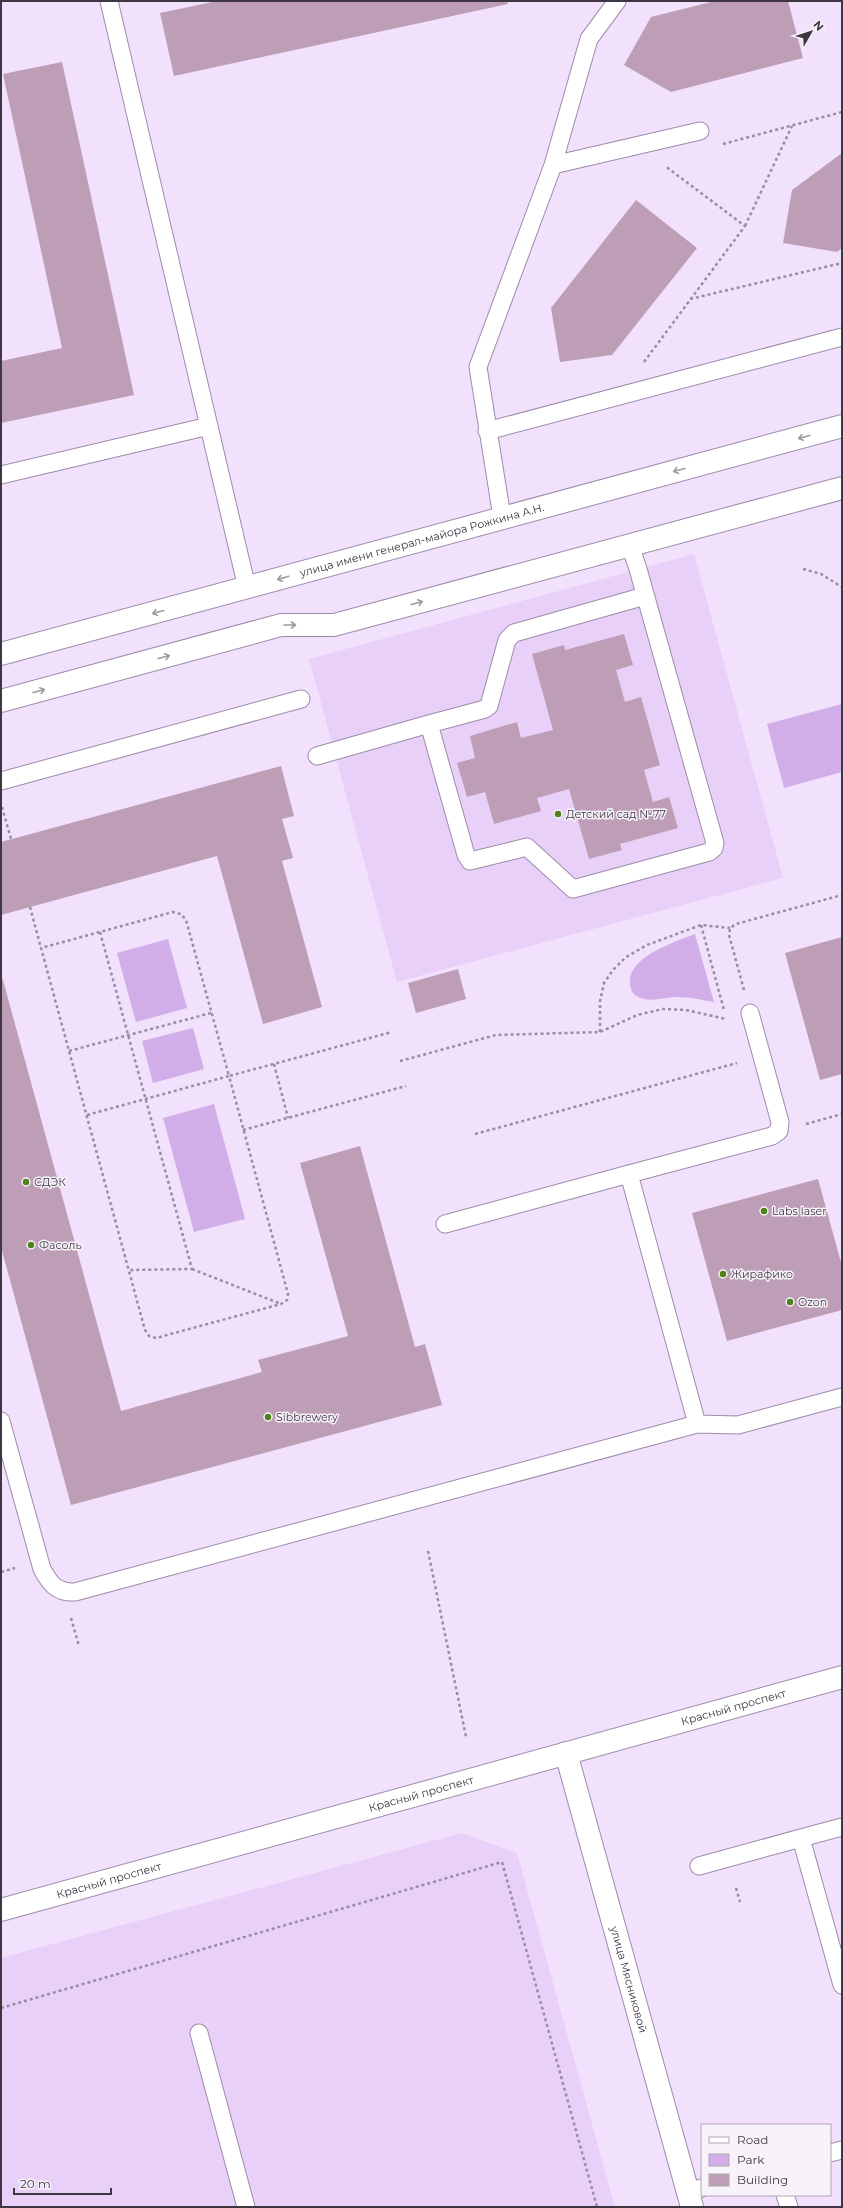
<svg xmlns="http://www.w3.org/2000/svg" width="843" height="2208" font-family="Montserrat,sans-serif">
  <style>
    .built { fill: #e9d0f8 }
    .green { fill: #d2aee8 }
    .building { fill: #be9eb7 }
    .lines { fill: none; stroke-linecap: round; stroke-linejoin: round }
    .service-casing { stroke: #9e8baa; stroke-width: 19 }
    .minor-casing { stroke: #9e8baa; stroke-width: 24 }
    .tertiary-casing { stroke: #9e8baa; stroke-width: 24 }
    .path { stroke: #998da1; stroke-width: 2.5; stroke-dasharray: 3 3; stroke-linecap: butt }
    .service { stroke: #fff; stroke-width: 17 }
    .minor { stroke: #fff; stroke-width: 22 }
    .tertiary { stroke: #fff; stroke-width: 22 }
    .oneway { stroke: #9e9aa1 }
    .poi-dot { fill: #4f8318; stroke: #f8f3fa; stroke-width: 1.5 }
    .labels { text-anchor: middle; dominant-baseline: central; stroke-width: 3; stroke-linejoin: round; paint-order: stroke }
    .street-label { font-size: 11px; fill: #3e3643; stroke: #f8f3fa }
    .poi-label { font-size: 11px; fill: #3e3643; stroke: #f8f3fa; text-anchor: start }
  </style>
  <rect width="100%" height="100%" fill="#f1e1fc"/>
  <!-- built -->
  <path class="built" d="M 694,554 L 783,878 L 397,982 L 309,659 Z
    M 462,1833 L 517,1853 L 615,2207 L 1,2207 L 1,1958 Z"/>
  <!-- green -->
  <path class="green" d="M 842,704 L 842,772 L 784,788 L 767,724 Z
    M 695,934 L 714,1002 C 702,1000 689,997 677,997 C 664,997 651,1003 638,997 C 633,995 631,990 630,985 C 626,957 675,942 695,934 Z
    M 168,939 L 187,1008 L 136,1022 L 117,953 Z
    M 193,1028 L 204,1069 L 153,1083 L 142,1041 Z
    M 214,1104 L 245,1219 L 194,1232 L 163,1118 Z"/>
  <!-- building -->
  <path class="building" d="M 217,1 L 507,1 L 508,4 L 174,76 L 160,13 Z
    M 715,1 L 788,1 L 803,58 L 671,92 L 624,65 L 651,17 Z
    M 62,62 L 134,395 L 1,423 L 1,361 L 62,348 L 3,74 Z
    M 842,153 L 842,248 L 837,252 L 783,243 L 792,190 Z
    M 636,200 L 697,248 L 612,355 L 560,362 L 551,308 Z
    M 624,634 L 633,665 L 616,670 L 625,702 L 641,697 L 660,765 L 644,770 L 653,802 L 669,797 L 678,828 L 620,844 L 622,850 L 589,859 L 569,789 L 537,798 L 541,811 L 494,824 L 485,792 L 467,797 L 457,763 L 475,758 L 470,736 L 517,722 L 521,738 L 553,730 L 532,654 L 564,645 L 565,650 Z
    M 281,766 L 294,816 L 282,819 L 293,858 L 282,861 L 322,1007 L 263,1024 L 217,856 L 1,915 L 1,842 Z
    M 842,937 L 842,1074 L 820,1080 L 785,953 Z
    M 458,969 L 466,999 L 416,1013 L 408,983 Z
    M 1,973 L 121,1411 L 262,1372 L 258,1360 L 348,1336 L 300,1163 L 360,1146 L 415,1347 L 425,1344 L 442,1405 L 71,1505 L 1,1247 Z
    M 818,1179 L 842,1266 L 842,1310 L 727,1341 L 692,1213 Z"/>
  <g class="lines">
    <!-- service casing -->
    <g class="service-casing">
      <path id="service" d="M 109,1 L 247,588
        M 553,165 L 700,131
        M 487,431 L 842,337
        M 1,475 L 209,426
        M 502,517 L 478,367 L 553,165 L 589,39 L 617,1
        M 630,545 L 638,569 L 715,843 L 714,848 L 709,852 L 573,889 L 527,847 L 470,861 L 466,855 L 429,724 L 485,709 L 489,706 L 507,640 L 514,633 L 645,596
        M 317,756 L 429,724
        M 1,781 L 301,699
        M 445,1224 L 629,1174
        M 1,1421 L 42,1569 C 50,1584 57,1593 75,1592 L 697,1424 L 738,1425 L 842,1397
        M 697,1424 L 629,1174 L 772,1136 L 779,1131 L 780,1122 L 750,1013
        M 842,1827 L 801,1838 L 842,1985
        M 699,1866 L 801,1838
        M 199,2033 L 246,2207
        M 830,2153 L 842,2150
        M 688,2192 L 702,2188
        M 785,2195 L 789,2207"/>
    </g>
    <!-- minor casing -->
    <g class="minor-casing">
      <g id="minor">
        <path id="s1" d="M 1,654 L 842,426"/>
        <path d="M 1,701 L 281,625 L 334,625 L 842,488"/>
      </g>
    </g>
    <!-- tertiary casing -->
    <g class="tertiary-casing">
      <g id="tertiary">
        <path id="s2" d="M 566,1753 L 692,2207"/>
        <path id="s3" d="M 1,1910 L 842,1677"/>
      </g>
    </g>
    <!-- path -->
    <path class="path" d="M 723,144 L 842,112
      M 745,226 L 792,126
      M 690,299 L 842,263
      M 644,362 L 745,226 L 665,166
      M 803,569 L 821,574 L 842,587
      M 2,807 L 11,839
      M 30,907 L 41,948
      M 701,925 L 724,1010
      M 100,932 L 192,1269 L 129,1270
      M 744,990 L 729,935 L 730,928 L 736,924 L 842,895
      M 600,1032 L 600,1001 L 604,983 L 613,970 L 626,957 L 647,945 L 701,925 L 730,928
      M 69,1051 L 211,1013
      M 400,1061 L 496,1035 L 600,1032 L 637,1015 L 663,1009 L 686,1010 L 726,1019
      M 274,1064 L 288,1118
      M 87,1115 L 229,1076 L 288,1294 L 287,1300 L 281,1304 L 156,1338 L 149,1336 L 145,1330 L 41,948 L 173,912 L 181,914 L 186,920 L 229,1076 L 392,1032
      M 806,1124 L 842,1114
      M 243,1130 L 406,1086
      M 475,1134 L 737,1063
      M 192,1269 L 281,1304
      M 428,1551 L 466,1737
      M 1,1572 L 15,1568
      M 71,1618 L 79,1646
      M 736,1888 L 740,1902
      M 1,2008 L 502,1862 L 597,2207"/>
    <!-- service -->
    <use href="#service" class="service"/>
    <!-- minor -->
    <use href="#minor" class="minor"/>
    <!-- tertiary -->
    <use href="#tertiary" class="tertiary"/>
  </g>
  <!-- one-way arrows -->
  <defs><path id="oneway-shaft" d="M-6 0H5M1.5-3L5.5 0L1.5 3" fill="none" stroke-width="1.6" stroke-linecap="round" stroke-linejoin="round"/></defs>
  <g class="oneway">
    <use href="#oneway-shaft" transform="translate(804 437) rotate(165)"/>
    <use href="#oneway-shaft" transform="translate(679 470) rotate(165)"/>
    <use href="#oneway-shaft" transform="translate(283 578) rotate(164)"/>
    <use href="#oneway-shaft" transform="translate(417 603) rotate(-15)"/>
    <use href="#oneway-shaft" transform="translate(158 612) rotate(165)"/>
    <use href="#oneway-shaft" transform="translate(290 625)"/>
    <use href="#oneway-shaft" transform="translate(164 657) rotate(-15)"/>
    <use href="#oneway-shaft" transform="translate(39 691) rotate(-15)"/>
  </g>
  <!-- markers -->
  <g class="poi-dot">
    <circle cx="558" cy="814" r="4"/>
    <circle cx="26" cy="1182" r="4"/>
    <circle cx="764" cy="1211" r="4"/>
    <circle cx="31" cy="1245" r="4"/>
    <circle cx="723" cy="1274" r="4"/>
    <circle cx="790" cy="1302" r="4"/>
    <circle cx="268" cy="1417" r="4"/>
  </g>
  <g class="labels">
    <!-- street labels -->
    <g class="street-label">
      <text stroke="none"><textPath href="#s1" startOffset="436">улица имени генерал-майора Рожкина А.Н.</textPath></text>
      <text stroke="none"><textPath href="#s3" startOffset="760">Красный проспект</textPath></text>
      <text stroke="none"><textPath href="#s3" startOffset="436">Красный проспект</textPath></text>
      <text stroke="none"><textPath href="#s3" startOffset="112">Красный проспект</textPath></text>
      <text stroke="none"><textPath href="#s2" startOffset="235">улица Мясниковой</textPath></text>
    </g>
    <!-- poi labels -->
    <g class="poi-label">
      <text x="566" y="814">Детский сад №77</text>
      <text x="34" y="1182">СДЭК</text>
      <text x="772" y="1211">Labs laser</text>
      <text x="39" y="1245">Фасоль</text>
      <text x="731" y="1274">Жирафико</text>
      <text x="798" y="1302">Ozon</text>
      <text x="276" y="1417">Sibbrewery</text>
    </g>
  </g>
  <!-- border -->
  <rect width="843" height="2208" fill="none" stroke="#3e3643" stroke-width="4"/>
  <!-- legend -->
  <rect x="701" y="2124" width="130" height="72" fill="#f8f3fa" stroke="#aea7b1"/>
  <rect x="709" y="2137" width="20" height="6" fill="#ffffff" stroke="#aea7b1"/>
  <text x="737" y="2144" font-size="12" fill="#3e3643">Road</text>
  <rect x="709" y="2154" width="20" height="12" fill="#d2aee8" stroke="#aea7b1"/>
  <text x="737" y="2164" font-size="12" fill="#3e3643">Park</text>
  <rect x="709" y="2174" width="20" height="12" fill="#be9eb7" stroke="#aea7b1"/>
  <text x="737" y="2184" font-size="12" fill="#3e3643">Building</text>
  <!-- north arrow -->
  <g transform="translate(811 32) rotate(51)" stroke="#f8f3fa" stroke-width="3" paint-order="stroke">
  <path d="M0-3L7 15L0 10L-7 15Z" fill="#3e3643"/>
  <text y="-6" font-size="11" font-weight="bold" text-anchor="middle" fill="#3e3643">N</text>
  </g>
  <!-- scale -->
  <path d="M14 2188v6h97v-6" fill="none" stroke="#3e3643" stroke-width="2"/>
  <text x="20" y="2188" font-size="12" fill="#3e3643" stroke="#f8f3fa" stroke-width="3" paint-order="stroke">20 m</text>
</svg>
